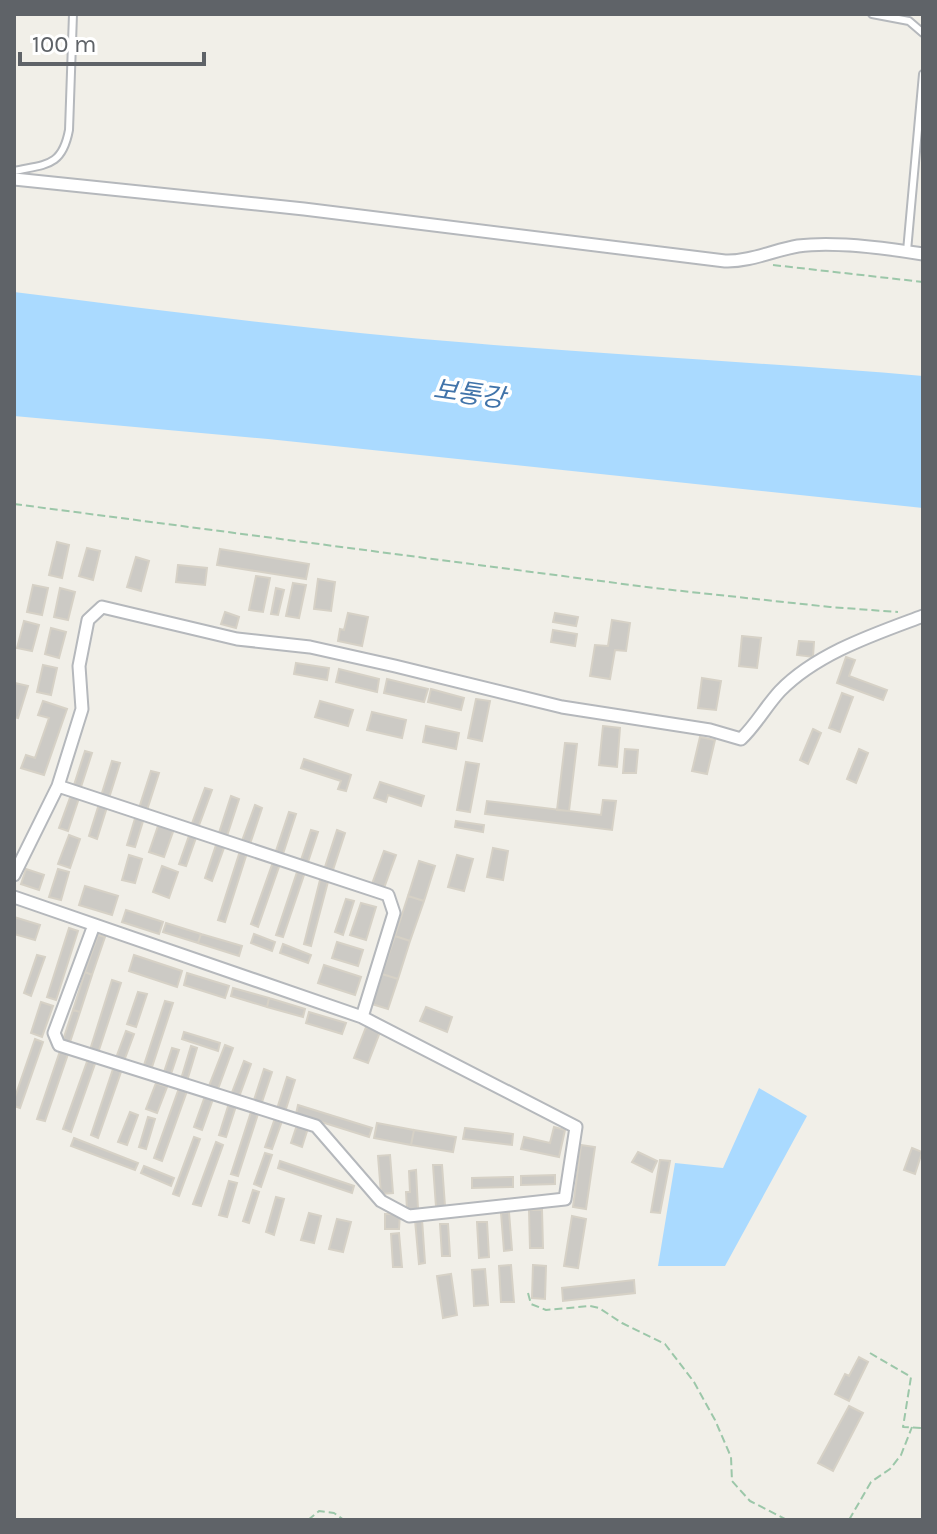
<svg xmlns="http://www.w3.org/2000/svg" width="937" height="1534" font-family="Karla,'Noto Sans KR',sans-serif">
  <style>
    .water { fill: #aadaff }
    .building { fill: #cccac5; stroke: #d6d1c6; stroke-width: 2 }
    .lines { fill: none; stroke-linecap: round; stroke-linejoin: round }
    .service-casing { stroke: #b5b8bc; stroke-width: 10 }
    .minor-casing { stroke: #b5b8bc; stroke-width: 15 }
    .path { stroke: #9cc7a9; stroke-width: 2; stroke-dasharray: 8 4; stroke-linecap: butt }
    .service { stroke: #fff; stroke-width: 6 }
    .minor { stroke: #fff; stroke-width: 11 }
    .labels { text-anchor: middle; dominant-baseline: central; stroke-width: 7; stroke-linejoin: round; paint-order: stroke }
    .water-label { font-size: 26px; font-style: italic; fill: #4174aa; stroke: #fff }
  </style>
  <rect width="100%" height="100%" fill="#f1efe8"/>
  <!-- water -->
  <path class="water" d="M 14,292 C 166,311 318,331 471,343 C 621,356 772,363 923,376 L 923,508 L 268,439 L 14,416 Z
    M 759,1088 L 807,1116 L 725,1266 L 658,1266 L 675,1163 L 723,1168 Z"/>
  <!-- building -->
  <path class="building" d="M 57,542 L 69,545 L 62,578 L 49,575 Z
    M 87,548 L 100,551 L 93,580 L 79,576 Z
    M 220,549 L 309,564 L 306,579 L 217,565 Z
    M 136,557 L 149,561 L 141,591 L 127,587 Z
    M 178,565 L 207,568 L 205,585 L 176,582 Z
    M 256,576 L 270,578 L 263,612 L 249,610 Z
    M 318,579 L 335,582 L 331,611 L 314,609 Z
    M 293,583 L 306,585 L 299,618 L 286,616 Z
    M 33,585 L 48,588 L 42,615 L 27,612 Z
    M 60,588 L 75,592 L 68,620 L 54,617 Z
    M 276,588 L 284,590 L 278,615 L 271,614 Z
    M 225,612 L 239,617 L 236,628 L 221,624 Z
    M 348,613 L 368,617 L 362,646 L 338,641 L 340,629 L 344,630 Z
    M 555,613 L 578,617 L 576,626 L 553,622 Z
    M 612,620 L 630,623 L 626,651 L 615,650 L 610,679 L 590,676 L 595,645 L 608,646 Z
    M 24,621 L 39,625 L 32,651 L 17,648 Z
    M 51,628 L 66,632 L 59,658 L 45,654 Z
    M 553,630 L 577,634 L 575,646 L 551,642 Z
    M 742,636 L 761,638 L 757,668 L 739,666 Z
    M 799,641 L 814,642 L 813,657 L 797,655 Z
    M 846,657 L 855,660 L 849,676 L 887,690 L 883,700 L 837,683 Z
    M 296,663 L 329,668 L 327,680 L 294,674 Z
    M 43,665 L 57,668 L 51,695 L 37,692 Z
    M 339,669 L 379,679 L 377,692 L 336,682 Z
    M 702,678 L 721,681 L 716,710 L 698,708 Z
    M 387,679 L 428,689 L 424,702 L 384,693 Z
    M 15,683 L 28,686 L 18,718 L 14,717 Z
    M 431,689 L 464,698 L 461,710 L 428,702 Z
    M 842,693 L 853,697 L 840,732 L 829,728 Z
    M 476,699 L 490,701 L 482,741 L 468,738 Z
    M 43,701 L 67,709 L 44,775 L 21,768 L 26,755 L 35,758 L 49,718 L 38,715 Z
    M 320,701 L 353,710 L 348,726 L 315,717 Z
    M 372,712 L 406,720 L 402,738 L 367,730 Z
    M 426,726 L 459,733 L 456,749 L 423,742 Z
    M 603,726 L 620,728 L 617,767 L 599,765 Z
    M 813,729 L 821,733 L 808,764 L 800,760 Z
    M 700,737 L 715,740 L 707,774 L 692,771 Z
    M 565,743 L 577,744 L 569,811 L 557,810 Z
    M 625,749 L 638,750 L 636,773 L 623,773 Z
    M 859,749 L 868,753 L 856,783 L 847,779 Z
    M 85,751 L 92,753 L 80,790 L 73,788 Z
    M 304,759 L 351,775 L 346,791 L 338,789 L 341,781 L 301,768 Z
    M 112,761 L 120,763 L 109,798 L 101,796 Z
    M 466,762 L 479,764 L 470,812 L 457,810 Z
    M 151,771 L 159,773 L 147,810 L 139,808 Z
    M 380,782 L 424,796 L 421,806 L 388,795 L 386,802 L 374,798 Z
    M 205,788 L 212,790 L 198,828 L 191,826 Z
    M 71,795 L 79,798 L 68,831 L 59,828 Z
    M 231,796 L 239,799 L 227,836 L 219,833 Z
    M 603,800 L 616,801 L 612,830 L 485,814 L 487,801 L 601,815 Z
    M 99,804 L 107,807 L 97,839 L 89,836 Z
    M 255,805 L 262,808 L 250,844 L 242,841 Z
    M 289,812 L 296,814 L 283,854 L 276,851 Z
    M 136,815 L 144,818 L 135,847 L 127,845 Z
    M 456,821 L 484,825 L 483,832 L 455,827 Z
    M 159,823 L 174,829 L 164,857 L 149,852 Z
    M 311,830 L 318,832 L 308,862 L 301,860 Z
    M 337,830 L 345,833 L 333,870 L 325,867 Z
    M 190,833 L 197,835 L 186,866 L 179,864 Z
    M 69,835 L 80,839 L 70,868 L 58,864 Z
    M 217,842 L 225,845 L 212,881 L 205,878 Z
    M 493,848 L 508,851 L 503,880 L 487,877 Z
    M 240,851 L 247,853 L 225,922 L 218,920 Z
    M 384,851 L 396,855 L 384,888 L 372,884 Z
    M 129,855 L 142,859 L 135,883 L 122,880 Z
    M 457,855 L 473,859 L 464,891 L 448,887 Z
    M 419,861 L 435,866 L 424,901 L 408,896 Z
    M 273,862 L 280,864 L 258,927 L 251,924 Z
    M 162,866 L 178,872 L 169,898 L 153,892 Z
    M 26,869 L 44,875 L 39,890 L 21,884 Z
    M 58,869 L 69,872 L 61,900 L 49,897 Z
    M 298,869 L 305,872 L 283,937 L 276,935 Z
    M 321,876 L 329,878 L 311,946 L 304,944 Z
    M 85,886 L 118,896 L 112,915 L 79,905 Z
    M 408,896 L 424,901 L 410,941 L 395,936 Z
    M 346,899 L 354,901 L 343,935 L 335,932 Z
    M 361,903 L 376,907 L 366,940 L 350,935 Z
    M 126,910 L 163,922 L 159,934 L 122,922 Z
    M 14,917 L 40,925 L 35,940 L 14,934 Z
    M 166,923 L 201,934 L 198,943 L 163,932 Z
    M 69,928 L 78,931 L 56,1000 L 47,997 Z
    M 201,934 L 242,946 L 239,956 L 198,943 Z
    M 254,934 L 275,942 L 272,951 L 251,943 Z
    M 98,935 L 105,937 L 92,975 L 85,972 Z
    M 395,936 L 410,941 L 398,979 L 382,974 Z
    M 337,942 L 363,950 L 358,966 L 332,958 Z
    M 283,944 L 311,955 L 308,963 L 280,953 Z
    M 37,955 L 45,957 L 31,996 L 24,993 Z
    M 134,955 L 182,971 L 177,987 L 129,971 Z
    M 324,965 L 361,977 L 355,995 L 318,983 Z
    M 85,972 L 92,975 L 80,1012 L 73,1010 Z
    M 187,973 L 229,986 L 225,998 L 184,985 Z
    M 382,974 L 398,979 L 388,1009 L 372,1004 Z
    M 112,980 L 121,983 L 98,1053 L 90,1050 Z
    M 233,988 L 269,998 L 267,1007 L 231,996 Z
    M 138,992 L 147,994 L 136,1027 L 127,1024 Z
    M 269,998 L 305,1009 L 303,1017 L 267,1007 Z
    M 165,1001 L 173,1003 L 152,1067 L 144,1065 Z
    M 41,1002 L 53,1006 L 42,1037 L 31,1033 Z
    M 426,1007 L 452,1017 L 447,1032 L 420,1021 Z
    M 73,1010 L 80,1012 L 70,1042 L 63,1040 Z
    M 309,1012 L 346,1023 L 342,1034 L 306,1023 Z
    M 366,1027 L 380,1032 L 368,1063 L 354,1058 Z
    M 126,1031 L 134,1034 L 124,1061 L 116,1058 Z
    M 184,1032 L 220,1043 L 218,1051 L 182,1039 Z
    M 35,1039 L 43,1042 L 20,1108 L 14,1106 L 14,1100 Z
    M 225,1045 L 233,1048 L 218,1089 L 209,1086 Z
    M 191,1046 L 197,1048 L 187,1081 L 181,1079 Z
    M 172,1048 L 179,1050 L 171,1074 L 164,1072 Z
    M 60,1051 L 68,1054 L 45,1121 L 37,1119 Z
    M 88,1059 L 96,1061 L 71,1132 L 63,1129 Z
    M 244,1061 L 251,1064 L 239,1097 L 231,1095 Z
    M 114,1066 L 122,1069 L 98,1138 L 91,1135 Z
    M 264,1069 L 272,1072 L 261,1105 L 253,1103 Z
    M 287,1077 L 295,1080 L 285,1112 L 277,1109 Z
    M 156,1083 L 167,1087 L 157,1113 L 146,1109 Z
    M 179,1088 L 187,1091 L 162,1161 L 154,1158 Z
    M 205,1096 L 213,1099 L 202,1130 L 194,1127 Z
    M 229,1103 L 236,1106 L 226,1137 L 219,1135 Z
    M 298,1105 L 372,1128 L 369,1137 L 296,1114 Z
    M 130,1112 L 138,1115 L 127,1145 L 118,1142 Z
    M 251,1112 L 258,1114 L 238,1176 L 231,1174 Z
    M 148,1117 L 155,1119 L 146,1149 L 139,1147 Z
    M 275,1118 L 282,1121 L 272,1149 L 265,1147 Z
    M 377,1123 L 414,1130 L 411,1145 L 374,1138 Z
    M 297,1125 L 308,1128 L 302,1147 L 291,1143 Z
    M 554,1127 L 565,1130 L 559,1157 L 521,1149 L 524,1137 L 550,1143 Z
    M 465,1128 L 513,1134 L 512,1145 L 463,1139 Z
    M 414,1130 L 456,1137 L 453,1152 L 411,1145 Z
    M 194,1137 L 200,1139 L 179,1196 L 173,1194 Z
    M 74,1138 L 138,1163 L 135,1170 L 71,1146 Z
    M 216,1142 L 223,1145 L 201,1206 L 193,1204 Z
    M 581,1145 L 595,1147 L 586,1209 L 573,1207 Z
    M 912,1148 L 922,1152 L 915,1174 L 904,1170 Z
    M 638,1152 L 657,1161 L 652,1172 L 632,1162 Z
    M 265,1153 L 272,1155 L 261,1187 L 254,1184 Z
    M 390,1155 L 393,1193 L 381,1194 L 378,1156 Z
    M 660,1160 L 670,1161 L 660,1213 L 651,1212 Z
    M 280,1161 L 354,1186 L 352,1193 L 278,1168 Z
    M 433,1165 L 442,1165 L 445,1206 L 436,1207 Z
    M 144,1166 L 174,1178 L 171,1186 L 141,1173 Z
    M 416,1170 L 418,1209 L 407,1210 L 406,1192 L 410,1192 L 409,1171 Z
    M 555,1175 L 555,1184 L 521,1185 L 521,1176 Z
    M 513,1177 L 513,1187 L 472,1188 L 472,1178 Z
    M 229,1181 L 237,1183 L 227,1217 L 219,1215 Z
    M 253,1190 L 259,1192 L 249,1223 L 243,1221 Z
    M 276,1197 L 284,1199 L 274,1235 L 266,1232 Z
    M 529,1210 L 542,1210 L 543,1248 L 530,1248 Z
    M 509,1212 L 512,1250 L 504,1251 L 501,1213 Z
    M 309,1213 L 321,1216 L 314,1243 L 301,1240 Z
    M 385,1214 L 400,1214 L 399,1229 L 385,1229 Z
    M 572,1216 L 586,1219 L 578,1268 L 564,1266 Z
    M 337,1219 L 351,1222 L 343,1252 L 329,1249 Z
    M 422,1219 L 425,1263 L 419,1264 L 415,1220 Z
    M 477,1222 L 487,1222 L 489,1257 L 479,1258 Z
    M 440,1224 L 448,1224 L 450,1256 L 442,1256 Z
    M 399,1233 L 402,1267 L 393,1267 L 391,1234 Z
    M 511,1265 L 514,1302 L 501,1302 L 499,1266 Z
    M 533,1265 L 546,1266 L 545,1299 L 532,1298 Z
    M 485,1269 L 488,1305 L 474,1306 L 472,1270 Z
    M 451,1274 L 457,1315 L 443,1318 L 437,1276 Z
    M 634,1280 L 635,1293 L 563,1301 L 562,1288 Z
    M 859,1357 L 868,1362 L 849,1401 L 835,1394 L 845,1374 L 849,1376 Z
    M 849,1406 L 863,1413 L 833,1471 L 818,1463 Z"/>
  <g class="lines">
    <!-- service casing -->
    <g class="service-casing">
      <path id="service" d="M 872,14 L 909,21 L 923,33
        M 14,171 C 46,164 62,167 69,130 L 73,14
        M 907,251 L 923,74"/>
    </g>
    <!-- minor casing -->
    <g class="minor-casing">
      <path id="minor" d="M 14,179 L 304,209 L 725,261 C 749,262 775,250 798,246 C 835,241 886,248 923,254
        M 58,786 L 388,895 L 394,913 L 362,1017
        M 14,875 L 58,786 L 82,709 L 79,666 L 88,620 L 102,607 L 237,639 L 310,647 L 395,666 L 562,707 L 710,730 L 741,739 C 756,725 766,706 780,691 C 817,653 875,634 923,616
        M 14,897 L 362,1017 L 576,1127 L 565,1199 L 409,1216 L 381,1201 L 316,1126 L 59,1045 L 54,1033 L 94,925"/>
    </g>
    <!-- path -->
    <path class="path" d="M 773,265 L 923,282
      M 14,504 L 654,588 L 830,607 L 898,612
      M 528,1293 L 531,1304 L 546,1310 L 590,1306 L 599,1308 L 622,1323 L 665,1344 L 694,1382 L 715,1420 L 731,1457 L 732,1481 L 750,1501 L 787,1520
      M 870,1353 L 911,1377 L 903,1427 L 923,1428
      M 308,1520 L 319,1511 L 334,1513 L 344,1520
      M 849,1520 L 871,1482 L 890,1469 L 901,1455 L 912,1427"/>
    <!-- service -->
    <use href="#service" class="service"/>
    <!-- minor -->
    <use href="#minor" class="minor"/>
  </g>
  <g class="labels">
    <!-- water labels -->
    <g class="water-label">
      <text transform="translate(469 394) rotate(8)">보통강</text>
    </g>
  </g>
  <!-- border -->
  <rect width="937" height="1534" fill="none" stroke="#5f6368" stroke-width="32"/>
  <!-- scale -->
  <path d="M20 52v12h184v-12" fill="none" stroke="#5f6368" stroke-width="4"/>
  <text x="32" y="52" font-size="24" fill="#5f6368" stroke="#ffffff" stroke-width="6" paint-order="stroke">100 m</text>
</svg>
